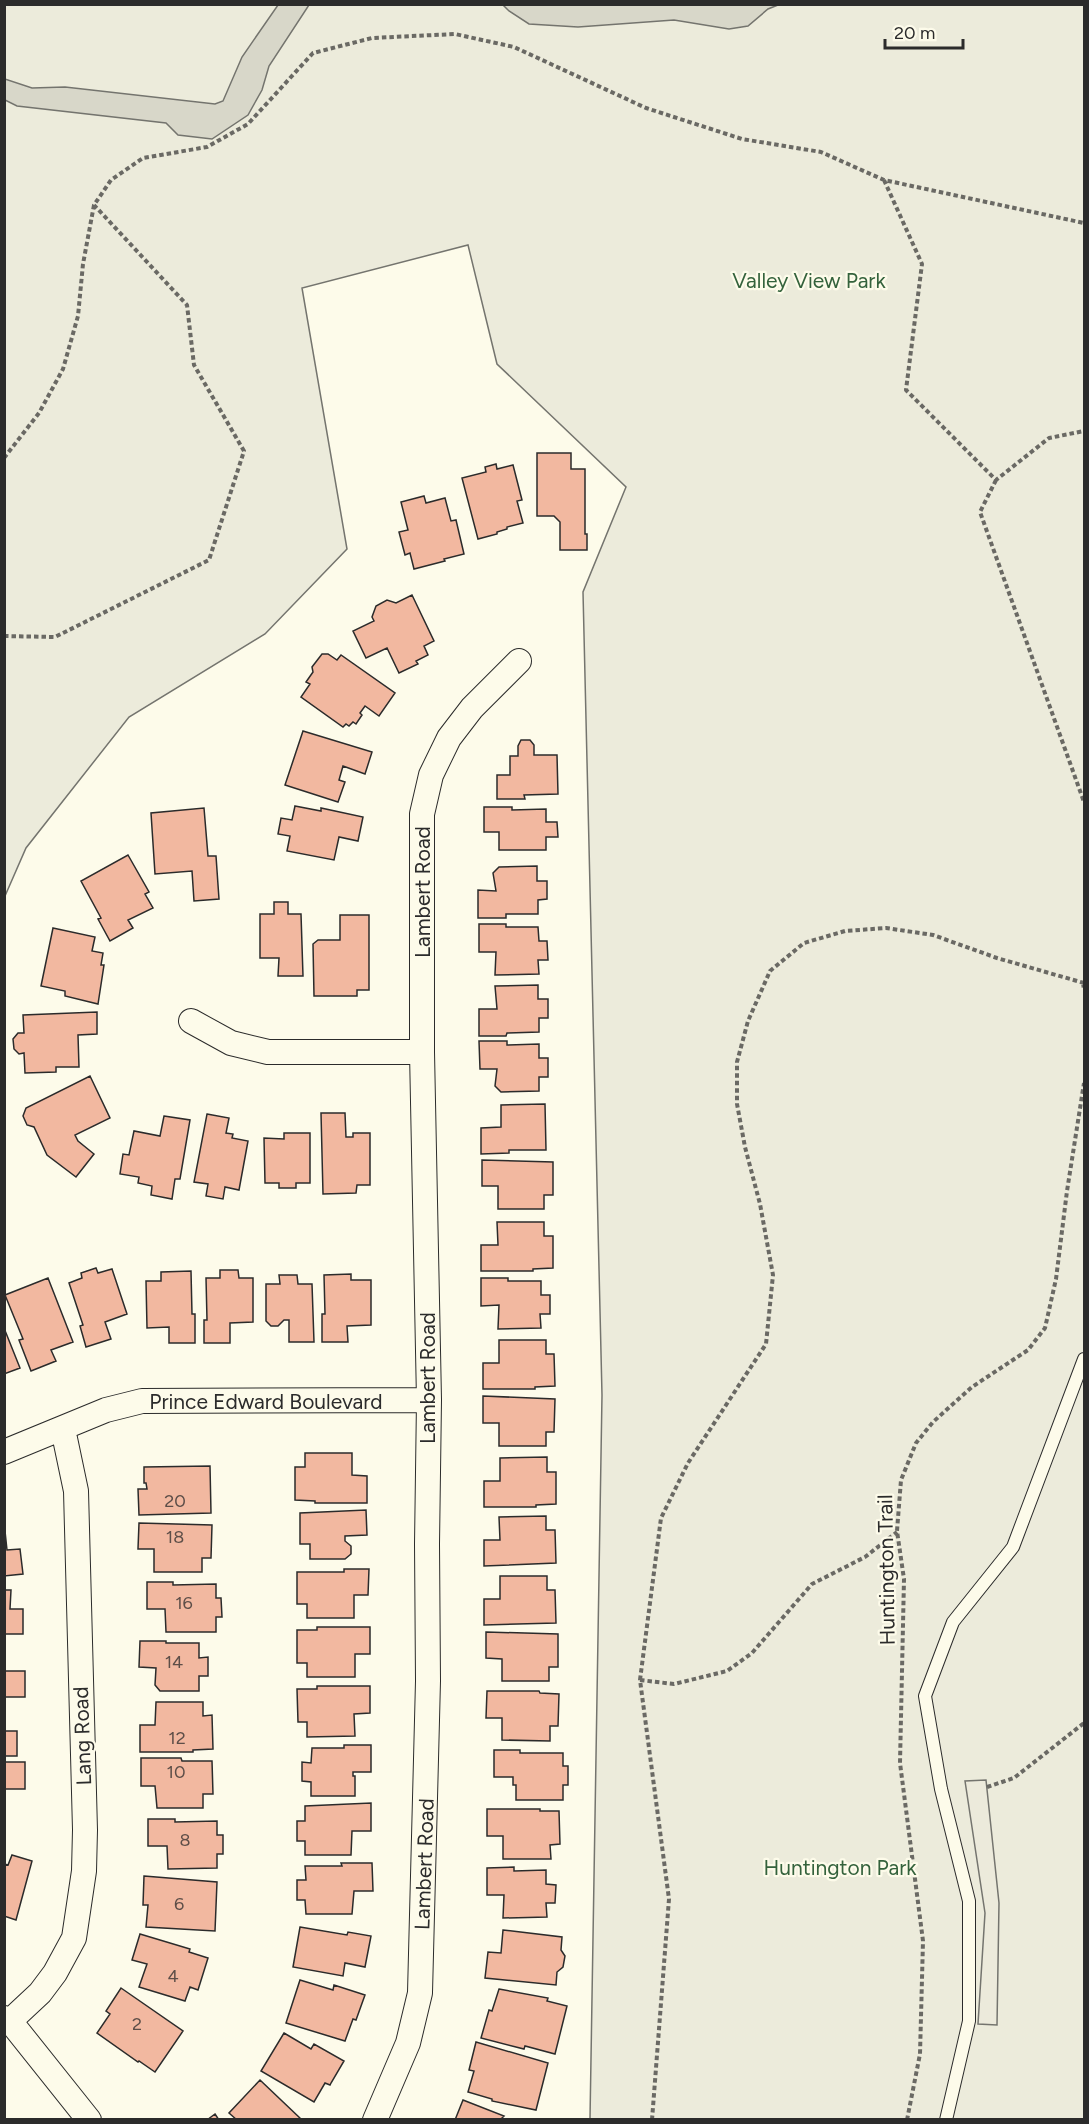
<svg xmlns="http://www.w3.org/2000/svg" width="1089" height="2124" font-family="Figtree,sans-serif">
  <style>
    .green { fill: #ecebdb; stroke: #74746e; stroke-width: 1.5 }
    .parking { fill: #eceadb; stroke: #74746e; stroke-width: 1.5 }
    .water { fill: #d8d7c9; stroke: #74746e; stroke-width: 1.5 }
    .building { fill: #f2b8a0; stroke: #2b2b2b; stroke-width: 1.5 }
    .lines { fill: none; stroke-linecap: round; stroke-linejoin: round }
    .service-casing { stroke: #2b2b2b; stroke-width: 14 }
    .minor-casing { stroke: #2b2b2b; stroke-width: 26 }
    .path { stroke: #6a6964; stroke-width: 4; stroke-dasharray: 4.5 3; stroke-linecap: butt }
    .service { stroke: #fdfbea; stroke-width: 12 }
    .minor { stroke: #fdfbea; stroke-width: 24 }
    .labels { text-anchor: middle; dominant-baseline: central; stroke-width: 4.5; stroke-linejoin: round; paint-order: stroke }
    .number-label { font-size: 18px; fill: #5d4e48 }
    .park-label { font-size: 21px; fill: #34623c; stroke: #fdfbea }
    .street-label { font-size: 21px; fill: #2b2b2b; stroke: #fdfbea }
  </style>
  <rect width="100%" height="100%" fill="#fdfbea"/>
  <!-- green -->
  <path class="green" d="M 5,5 L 1084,5 L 1084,2119 L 590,2119 L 602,1395 L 583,592 L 626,487 L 497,364 L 468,245 L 302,288 L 347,549 L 265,634 L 129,717 L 26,848 L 5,896 Z"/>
  <!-- parking -->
  <path class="parking" d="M 986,1780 L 999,1903 L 997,2025 L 978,2024 L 985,1913 L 965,1781 Z"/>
  <!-- water -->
  <path class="water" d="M 278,5 L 309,5 L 269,66 L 262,90 L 248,115 L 212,139 L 178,135 L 166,123 L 17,106 L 5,100 L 5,79 L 32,88 L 65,87 L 215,104 L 223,101 L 242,57 Z
    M 503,5 L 778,5 L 768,9 L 748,26 L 729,29 L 674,20 L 578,27 L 529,24 L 509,11 Z"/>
  <!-- building -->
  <path class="building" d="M 537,453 L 571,453 L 571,469 L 585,469 L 585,534 L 587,534 L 587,550 L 560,550 L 560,522 L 554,516 L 537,516 Z
    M 496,464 L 497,469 L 513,465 L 522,500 L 517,501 L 523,523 L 507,527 L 507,529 L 497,532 L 497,534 L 478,539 L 462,478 L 486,472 L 485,467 Z
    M 424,496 L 426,503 L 445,498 L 451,521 L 456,520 L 464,554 L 444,559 L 445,561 L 414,569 L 410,553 L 405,555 L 399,532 L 408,530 L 401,502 Z
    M 412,595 L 434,641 L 424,646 L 428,655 L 416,661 L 418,664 L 399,673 L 387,648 L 366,658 L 353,631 L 374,621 L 372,617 L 376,606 L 387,600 L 396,603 Z
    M 322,654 L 328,654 L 337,660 L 341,655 L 395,693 L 379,716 L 365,706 L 360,713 L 362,715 L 356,724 L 353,722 L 349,726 L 346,724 L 343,727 L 301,697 L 310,684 L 306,682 L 313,672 L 312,667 Z
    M 303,731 L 372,752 L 365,774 L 343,766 L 339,780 L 345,782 L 338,802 L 285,785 Z
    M 521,740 L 530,740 L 534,745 L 534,755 L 557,755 L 558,794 L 524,795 L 525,799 L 497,799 L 497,775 L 510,775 L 510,756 L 518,756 L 518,746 Z
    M 295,806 L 321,811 L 321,808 L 363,817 L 358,841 L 339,837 L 334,860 L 287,851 L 290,836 L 278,834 L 281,818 L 292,820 Z
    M 484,807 L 512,807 L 512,810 L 546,809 L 546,822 L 557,822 L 558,837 L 546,837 L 546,850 L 499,850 L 499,832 L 484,832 Z
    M 204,808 L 208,856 L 216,856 L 219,899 L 194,901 L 192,871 L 155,874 L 151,813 Z
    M 128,855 L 149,892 L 145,894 L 153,908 L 128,920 L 133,928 L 110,941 L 98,919 L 101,918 L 81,881 Z
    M 537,866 L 537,881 L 547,881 L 547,899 L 538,900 L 538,914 L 506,914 L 506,918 L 478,918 L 478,890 L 496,891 L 493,873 L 499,867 Z
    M 274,902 L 288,902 L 288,914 L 301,914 L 303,976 L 278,976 L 279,958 L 260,958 L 260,914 L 274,914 Z
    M 340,915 L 369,915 L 369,990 L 357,990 L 357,996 L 314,996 L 313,944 L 318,940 L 340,940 Z
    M 479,924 L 506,924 L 506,927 L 538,927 L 539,941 L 547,941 L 548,960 L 538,960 L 539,974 L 495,975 L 496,952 L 479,952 Z
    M 53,928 L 95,937 L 92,951 L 103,953 L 101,965 L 104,965 L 98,1004 L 65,996 L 65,991 L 41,986 Z
    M 538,985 L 538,999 L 548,999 L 548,1018 L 539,1018 L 539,1032 L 507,1033 L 506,1036 L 479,1036 L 479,1009 L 497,1009 L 495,986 Z
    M 97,1012 L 97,1034 L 78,1035 L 79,1067 L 56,1067 L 56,1072 L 25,1073 L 24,1053 L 19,1054 L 14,1049 L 13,1039 L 18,1033 L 24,1033 L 23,1015 Z
    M 479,1041 L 507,1041 L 507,1045 L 539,1044 L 539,1058 L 548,1058 L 548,1077 L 539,1077 L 539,1091 L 501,1092 L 495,1086 L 497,1069 L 480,1069 Z
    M 90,1076 L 110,1118 L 75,1135 L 78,1141 L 94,1154 L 76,1177 L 47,1155 L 34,1127 L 27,1125 L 23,1116 L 26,1108 Z
    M 545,1104 L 546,1150 L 509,1150 L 509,1153 L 481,1154 L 481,1128 L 501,1127 L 501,1105 Z
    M 321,1113 L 345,1113 L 346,1137 L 353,1137 L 353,1133 L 370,1133 L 370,1185 L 357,1185 L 356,1193 L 323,1194 Z
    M 207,1114 L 229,1118 L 226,1133 L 233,1134 L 232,1138 L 248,1141 L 239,1190 L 225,1187 L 223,1199 L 206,1196 L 208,1184 L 194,1182 Z
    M 164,1116 L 190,1120 L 180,1179 L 175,1179 L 172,1199 L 151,1195 L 152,1186 L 138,1183 L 139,1177 L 120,1174 L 123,1154 L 129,1155 L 134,1131 L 160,1136 Z
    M 284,1133 L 310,1133 L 310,1183 L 296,1183 L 296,1188 L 279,1188 L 279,1183 L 265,1183 L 264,1138 L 284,1139 Z
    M 482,1160 L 553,1162 L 553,1195 L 544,1195 L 544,1209 L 498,1209 L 498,1186 L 482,1186 Z
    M 497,1222 L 544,1222 L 544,1236 L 553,1236 L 553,1268 L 533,1269 L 533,1271 L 481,1271 L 481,1245 L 498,1245 Z
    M 96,1268 L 98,1273 L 112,1269 L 127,1314 L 105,1322 L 111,1339 L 86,1347 L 80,1326 L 83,1325 L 69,1283 L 82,1278 L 81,1273 Z
    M 220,1270 L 238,1270 L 239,1278 L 253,1278 L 253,1322 L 230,1323 L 230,1343 L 204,1343 L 204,1320 L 207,1320 L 206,1278 L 220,1278 Z
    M 191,1271 L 192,1314 L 195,1314 L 195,1343 L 169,1343 L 169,1327 L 147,1328 L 146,1281 L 161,1281 L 161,1272 Z
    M 351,1274 L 351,1280 L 371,1280 L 371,1325 L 347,1326 L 348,1342 L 322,1342 L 322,1314 L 325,1314 L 324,1275 Z
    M 279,1275 L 297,1275 L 298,1284 L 312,1284 L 314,1342 L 289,1342 L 289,1320 L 284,1320 L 278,1326 L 271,1326 L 266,1321 L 266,1284 L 280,1284 Z
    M 48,1278 L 73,1342 L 51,1350 L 56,1361 L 31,1371 L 19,1340 L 23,1339 L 5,1295 Z
    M 481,1278 L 508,1278 L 508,1281 L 541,1281 L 541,1295 L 550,1295 L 550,1314 L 540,1314 L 541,1328 L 498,1329 L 499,1305 L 481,1306 Z
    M 4,1328 L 20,1368 L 4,1374 Z
    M 499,1340 L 546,1340 L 546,1354 L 554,1354 L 555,1386 L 535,1387 L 535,1389 L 483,1389 L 483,1363 L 499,1363 Z
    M 483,1396 L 555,1399 L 554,1432 L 546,1432 L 546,1446 L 499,1446 L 499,1423 L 483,1423 Z
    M 305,1453 L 352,1453 L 352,1475 L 367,1476 L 367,1503 L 315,1503 L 315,1501 L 295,1500 L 295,1467 L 305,1467 Z
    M 547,1457 L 547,1472 L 556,1472 L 556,1504 L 536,1505 L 536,1507 L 484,1507 L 484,1481 L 500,1481 L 500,1458 Z
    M 210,1466 L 211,1513 L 139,1515 L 138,1489 L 147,1489 L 146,1483 L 144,1483 L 144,1467 Z
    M 366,1510 L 367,1535 L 345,1536 L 345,1541 L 351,1546 L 351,1554 L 345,1559 L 310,1559 L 310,1544 L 300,1544 L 300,1513 Z
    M 546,1516 L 546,1530 L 555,1530 L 556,1563 L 484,1566 L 484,1540 L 500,1540 L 499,1517 Z
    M 139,1523 L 212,1525 L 211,1558 L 202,1558 L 202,1572 L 154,1572 L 154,1549 L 138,1549 Z
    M 5,1531 L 7,1550 L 20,1549 L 23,1574 L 4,1576 Z
    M 344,1569 L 369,1569 L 368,1595 L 354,1595 L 354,1618 L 307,1618 L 307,1604 L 297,1604 L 297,1572 L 344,1572 Z
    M 500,1576 L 547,1576 L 547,1590 L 555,1590 L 556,1623 L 484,1625 L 484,1599 L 500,1599 Z
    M 147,1582 L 173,1582 L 173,1585 L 216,1584 L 216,1598 L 221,1598 L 222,1617 L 216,1617 L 216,1632 L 166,1632 L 165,1609 L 147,1609 Z
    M 4,1590 L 11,1590 L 10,1609 L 23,1609 L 23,1634 L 4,1634 Z
    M 317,1627 L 370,1627 L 370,1654 L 355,1654 L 355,1677 L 307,1677 L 307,1663 L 297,1663 L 297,1630 L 317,1630 Z
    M 486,1632 L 558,1634 L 558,1667 L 549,1667 L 549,1681 L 502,1681 L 502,1659 L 486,1658 Z
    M 140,1641 L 166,1641 L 166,1643 L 199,1643 L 199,1658 L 208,1657 L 208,1676 L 199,1676 L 199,1691 L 160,1691 L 155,1685 L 156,1668 L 139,1667 Z
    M 4,1671 L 25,1671 L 25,1697 L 4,1697 Z
    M 317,1686 L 370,1686 L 370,1713 L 354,1714 L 355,1736 L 307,1737 L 307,1722 L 298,1722 L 297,1689 L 317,1689 Z
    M 487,1691 L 539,1691 L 540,1693 L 559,1694 L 558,1726 L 550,1726 L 550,1741 L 502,1740 L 502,1718 L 486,1718 Z
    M 156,1702 L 203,1702 L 203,1716 L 212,1715 L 213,1749 L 193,1750 L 193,1752 L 140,1752 L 140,1725 L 155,1725 Z
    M 4,1731 L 17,1731 L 17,1756 L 4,1756 Z
    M 344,1745 L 371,1745 L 371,1772 L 353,1772 L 353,1776 L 355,1776 L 355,1796 L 311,1796 L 311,1782 L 302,1781 L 302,1762 L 311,1763 L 312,1748 L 344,1748 Z
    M 494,1750 L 520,1750 L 520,1753 L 563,1753 L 563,1766 L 568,1766 L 568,1785 L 563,1785 L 563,1800 L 516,1800 L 516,1785 L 513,1785 L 513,1777 L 494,1777 Z
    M 141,1758 L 181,1758 L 182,1761 L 212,1761 L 213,1794 L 203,1794 L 203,1808 L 157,1808 L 155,1786 L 141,1786 Z
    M 4,1762 L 25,1762 L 25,1789 L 4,1789 Z
    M 371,1803 L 371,1831 L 352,1831 L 351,1855 L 305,1855 L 305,1841 L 297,1841 L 297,1821 L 305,1821 L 305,1806 Z
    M 487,1809 L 540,1809 L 540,1811 L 559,1811 L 560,1844 L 550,1845 L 551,1859 L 503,1859 L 503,1836 L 487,1836 Z
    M 148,1819 L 175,1819 L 175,1822 L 217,1821 L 217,1835 L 223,1835 L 223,1854 L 217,1854 L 217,1868 L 168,1869 L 167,1846 L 148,1846 Z
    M 12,1855 L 32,1861 L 16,1920 L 4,1916 L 4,1864 L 8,1865 Z
    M 341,1863 L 372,1863 L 373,1891 L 354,1891 L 352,1914 L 306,1914 L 305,1900 L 297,1900 L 297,1880 L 306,1880 L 305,1866 L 342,1866 Z
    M 514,1867 L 514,1871 L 546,1870 L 546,1884 L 556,1885 L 555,1903 L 546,1903 L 547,1917 L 503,1918 L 504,1895 L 487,1895 L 487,1868 Z
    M 144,1876 L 217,1882 L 215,1931 L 146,1927 L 148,1905 L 143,1905 Z
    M 300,1927 L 347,1935 L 348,1932 L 371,1936 L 365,1967 L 345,1963 L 343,1976 L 293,1967 Z
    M 503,1930 L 562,1937 L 561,1950 L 565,1956 L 563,1967 L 557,1972 L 556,1985 L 485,1978 L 488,1952 L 501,1953 Z
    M 140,1934 L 190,1949 L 189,1952 L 208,1958 L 198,1990 L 190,1987 L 185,2001 L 139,1987 L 147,1964 L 132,1960 Z
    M 300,1980 L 333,1990 L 334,1985 L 365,1995 L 356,2020 L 353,2019 L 345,2041 L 286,2023 Z
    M 121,1988 L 183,2031 L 155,2072 L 139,2061 L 138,2062 L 97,2033 L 110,2014 L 106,2011 Z
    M 499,1989 L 548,1998 L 547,2001 L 567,2006 L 555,2054 L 525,2046 L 524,2049 L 481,2038 L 489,2010 L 492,2011 Z
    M 284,2033 L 311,2049 L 314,2044 L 344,2061 L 331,2083 L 330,2085 L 325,2083 L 314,2102 L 261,2071 Z
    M 476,2042 L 548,2063 L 536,2110 L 492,2101 L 492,2099 L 468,2092 L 474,2071 L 469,2070 Z
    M 260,2080 L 302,2120 L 237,2120 L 229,2113 Z
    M 463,2100 L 504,2116 L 502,2118 L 506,2120 L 455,2120 Z
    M 215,2114 L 219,2120 L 207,2120 Z"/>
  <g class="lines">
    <!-- service casing -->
    <g class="service-casing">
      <path id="service" d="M 946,2120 L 969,2021 L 969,1901 L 941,1789 L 925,1696 L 953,1622 L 1013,1547 L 1084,1359"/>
    </g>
    <!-- minor casing -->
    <g class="minor-casing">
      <path id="minor" d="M 191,1021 L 231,1043 L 268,1052 L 422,1052
        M 4,1452 L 106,1410 L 142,1401 L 429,1400
        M 4,2018 L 10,2021 L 89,2120
        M 10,2021 L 40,1993 L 55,1973 L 74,1938 L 84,1871 L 85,1830 L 76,1491 L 63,1429
        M 375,2120 L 408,2043 L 420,1993 L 428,1681 L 427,1544 L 429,1400 L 422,1052 L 422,814 L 431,775 L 449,738 L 472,708 L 519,661"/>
    </g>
    <!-- path -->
    <path class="path" d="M 884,180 L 922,264 L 906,390 L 996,480 L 1049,438 L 1084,431
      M 4,458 L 39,413 L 63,369 L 78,316 L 83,264 L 94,205 L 111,180 L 143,158 L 207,147 L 248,124 L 313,53 L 372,38 L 455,34 L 514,47 L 646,108 L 742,139 L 821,152 L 884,180 L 1084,223
      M 996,480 L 980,512 L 1084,802
      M 4,636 L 55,637 L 209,560 L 244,451 L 194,365 L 187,305 L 94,205
      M 1083,983 L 1084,990
      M 640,1680 L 674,1684 L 727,1671 L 752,1653 L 812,1584 L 865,1557 L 897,1532
      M 987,1787 L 1014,1778 L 1084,1723
      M 652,2120 L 669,1899 L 640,1680 L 661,1518 L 688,1463 L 766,1344 L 773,1275 L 760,1204 L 745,1147 L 737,1104 L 737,1062 L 748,1021 L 770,971 L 804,943 L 845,931 L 886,928 L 933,935 L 997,958 L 1084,983
      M 907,2120 L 920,2054 L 923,1941 L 900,1763 L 904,1579 L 897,1531 L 901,1480 L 916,1443 L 933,1422 L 972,1387 L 1028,1350 L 1045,1328 L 1056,1279 L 1067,1191 L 1084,1083"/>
    <!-- service -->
    <use href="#service" class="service"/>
    <!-- minor -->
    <use href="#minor" class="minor"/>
  </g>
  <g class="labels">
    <!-- number labels -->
    <g class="number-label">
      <text x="175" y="1501">20</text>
      <text x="175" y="1537">18</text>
      <text x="184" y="1603">16</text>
      <text x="174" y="1662">14</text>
      <text x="177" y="1738">12</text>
      <text x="176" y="1772">10</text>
      <text x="185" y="1840">8</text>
      <text x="179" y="1904">6</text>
      <text x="173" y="1976">4</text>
      <text x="137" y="2024">2</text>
    </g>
    <!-- park labels -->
    <g class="park-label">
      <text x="809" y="280">Valley View Park</text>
      <text x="840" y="1867">Huntington Park</text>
    </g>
    <!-- street labels -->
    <g class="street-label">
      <text transform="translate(422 892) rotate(-90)">Lambert Road</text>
      <text transform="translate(427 1378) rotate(-90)">Lambert Road</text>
      <text x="266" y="1401">Prince Edward Boulevard</text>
      <text transform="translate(886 1570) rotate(-91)">Huntington Trail</text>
      <text transform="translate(82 1736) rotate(-92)">Lang Road</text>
      <text transform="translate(424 1864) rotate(-88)">Lambert Road</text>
    </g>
  </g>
  <!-- border -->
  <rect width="1089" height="2124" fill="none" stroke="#2b2b2b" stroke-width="12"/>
  <!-- scale -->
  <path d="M885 39v9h78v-9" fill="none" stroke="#2b2b2b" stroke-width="3"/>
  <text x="894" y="39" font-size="18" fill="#2b2b2b" stroke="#fdfbea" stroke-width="4.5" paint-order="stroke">20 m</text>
</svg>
